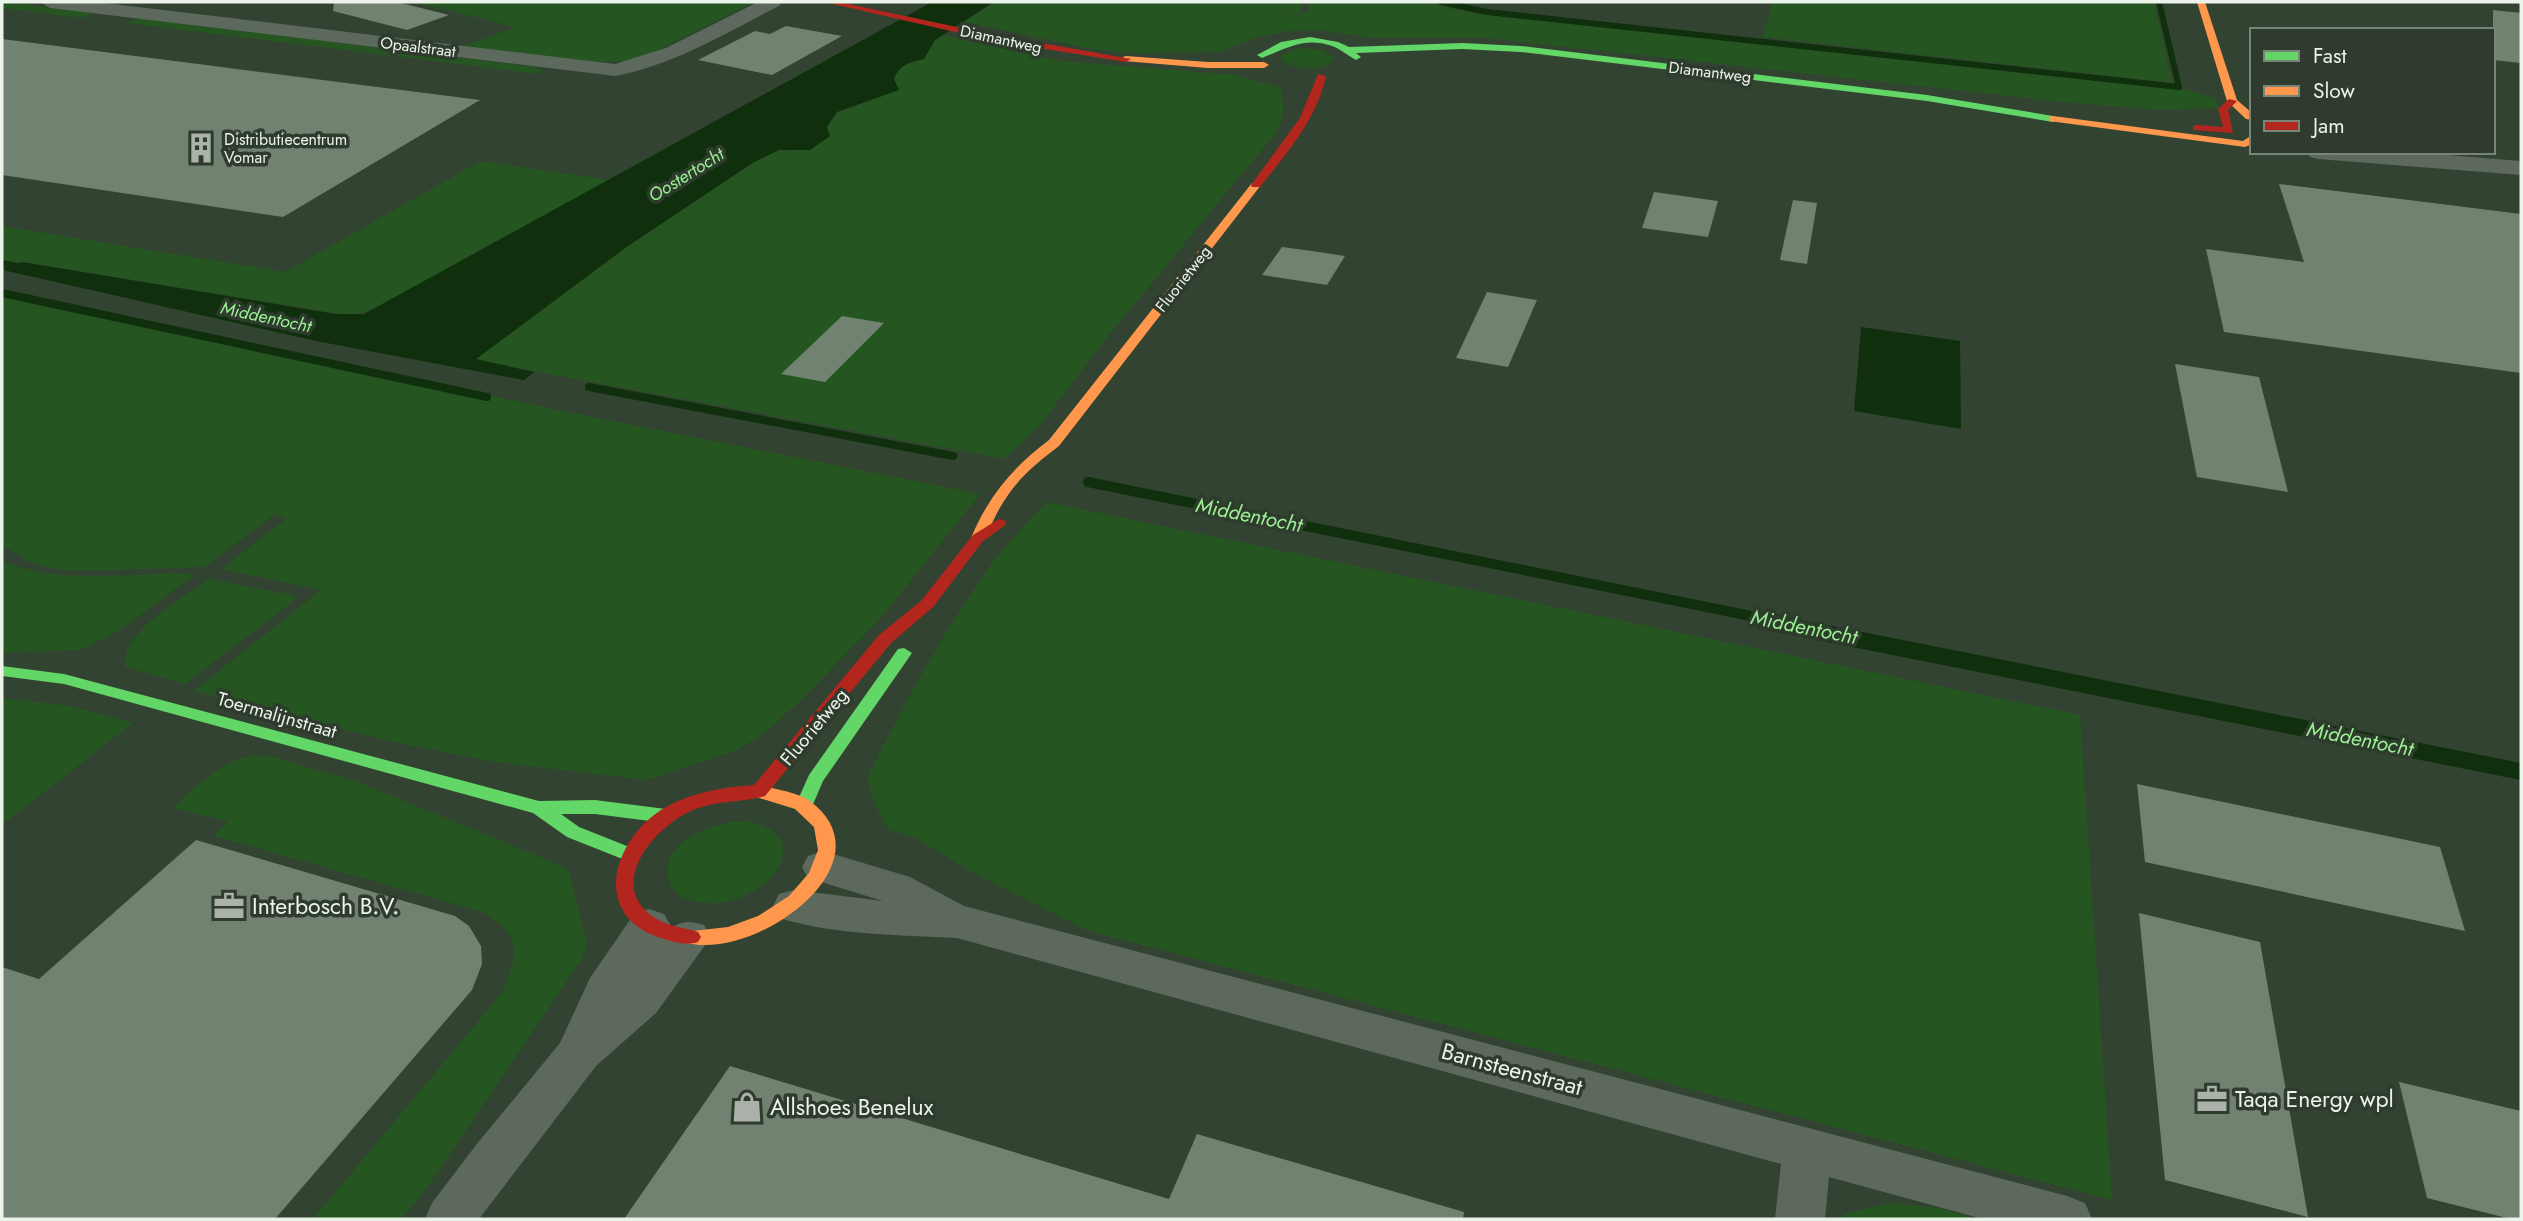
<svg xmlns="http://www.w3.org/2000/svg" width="2523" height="1221" font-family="Jost,sans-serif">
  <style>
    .built { fill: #334331; fill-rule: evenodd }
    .green { fill: #255622 }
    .water { fill: #0f2f0d }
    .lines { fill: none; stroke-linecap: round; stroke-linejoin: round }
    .stream-far2 { stroke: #0f2f0d; stroke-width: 6 }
    .stream-far1 { stroke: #0f2f0d; stroke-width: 8 }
    .stream { stroke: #0f2f0d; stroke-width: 10 }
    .building { fill: #728270 }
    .street { fill: #5d695c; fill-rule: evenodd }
    .fast { fill: #63d668; fill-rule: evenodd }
    .slow { fill: #ff974d; fill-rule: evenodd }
    .jam { fill: #b3261e; fill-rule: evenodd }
    .labels { text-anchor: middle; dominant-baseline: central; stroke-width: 7; stroke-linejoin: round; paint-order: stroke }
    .far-street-label { font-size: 16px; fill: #ebf3ea; stroke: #2e3b2d }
    .far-poi-label { font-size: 16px; fill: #ebf3ea; stroke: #2e3b2d; text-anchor: start }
    .far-water-label { font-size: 18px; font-style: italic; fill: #9af193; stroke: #2e3b2d }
    .street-label { font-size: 19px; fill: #ebf3ea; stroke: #2e3b2d }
    .water-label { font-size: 21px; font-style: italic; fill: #9af193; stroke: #2e3b2d }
    .near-poi-label { font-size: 23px; fill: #ebf3ea; stroke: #2e3b2d; text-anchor: start }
    .near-street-label { font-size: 23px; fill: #ebf3ea; stroke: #2e3b2d }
  </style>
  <rect width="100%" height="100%" fill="#313830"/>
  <!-- built -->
  <path class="built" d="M 2,2 L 2521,2 L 2521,1219 L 2,1219 ZM 2252,30 L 2493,30 L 2493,152 L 2252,152 Z"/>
  <!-- green -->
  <path class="green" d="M 2,2 L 4,2 L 94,13 L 82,18 L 2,8 Z
    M 414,2 L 754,2 L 643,57 L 627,61 L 591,62 L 461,47 L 516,27 Z
    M 994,2 L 1298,2 L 1303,5 L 1301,12 L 1258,21 L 1307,12 L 1310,8 L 1306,2 L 1423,2 L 1472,13 L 2186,90 L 2216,98 L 2218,108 L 2159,110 L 2073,103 L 1485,38 L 1373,38 L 1323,31 L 1289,31 L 1254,38 L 1221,52 L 1131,53 L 1092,49 L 963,22 Z
    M 1773,2 L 2154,2 L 2172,83 L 1762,37 Z
    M 138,18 L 534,67 L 543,70 L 539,74 L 126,23 Z
    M 942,35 L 1062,61 L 1237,75 L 1281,88 C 1284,108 1286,117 1274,135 L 1109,335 L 1039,426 L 1004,459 L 475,360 L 628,246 L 754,162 L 779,150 L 793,151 L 827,127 L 837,112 L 898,90 L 894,79 C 899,65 910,62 924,59 L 935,40 Z
    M 1299,48 L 1323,50 L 1335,58 C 1324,73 1297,70 1282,61 L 1281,55 Z
    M 481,161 L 609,180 L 391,301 L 354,316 L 22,262 L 2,266 L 2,226 L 285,272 Z
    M 2,291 L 558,410 L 980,494 L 879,620 L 797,704 L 763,734 L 737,750 L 646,780 L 495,762 L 388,741 L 194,691 L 321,590 L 222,569 L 287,518 L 274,515 L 204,567 L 74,571 L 49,568 L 25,560 L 23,556 L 2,546 Z
    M 1046,502 L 2080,715 L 2112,1200 L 1086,930 L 974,873 L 915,838 L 888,829 L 875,804 L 867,778 C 904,705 942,633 990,566 C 1007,543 1028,523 1046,502 Z
    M 2,561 C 46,579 91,577 138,575 C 156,575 174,570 193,576 L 117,632 L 81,650 L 2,653 Z
    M 209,579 L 293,595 L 296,599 L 185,684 L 125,667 C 121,632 182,599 209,579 Z
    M 2,698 L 70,706 L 133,723 L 2,825 Z
    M 251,756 L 270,756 L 358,782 L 562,866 L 569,872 L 587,944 L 581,960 L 429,1185 L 402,1219 L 313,1219 L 500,995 C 520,955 523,937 483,912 L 214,836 L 228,821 L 173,808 C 197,785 219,763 251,756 Z
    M 748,821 C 827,838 757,915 698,902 C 685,900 673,894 669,881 C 656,841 718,820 748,821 Z
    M 1891,1203 L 1939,1208 L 1977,1219 L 1837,1219 L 1847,1213 Z"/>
  <!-- water -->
  <path class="water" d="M 932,2 L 994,2 L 935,40 L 924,59 C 910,62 899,65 894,79 L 899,90 L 837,112 L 827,127 L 830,136 L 810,150 L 779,150 L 754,162 L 628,246 L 476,359 L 534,372 L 524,380 L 316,341 L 3,270 L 22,262 L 336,314 L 364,314 Z
    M 1861,327 L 1960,341 L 1961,429 L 1854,411 Z
    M 1757,611 L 2521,763 L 2521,780 L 1757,628 Z"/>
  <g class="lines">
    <!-- stream-far2 -->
    <path class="stream-far2" d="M 1441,2 L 1487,12 L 2179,87 L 2159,2"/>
    <!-- stream-far1 -->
    <path class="stream-far1" d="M 2,264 L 22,268
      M 2,293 L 487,397
      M 589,387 L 953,456"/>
    <!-- stream -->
    <path class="stream" d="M 1088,482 L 1766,619"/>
  </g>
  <!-- building -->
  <path class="building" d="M 334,2 L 397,2 L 449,15 L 407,30 L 333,11 Z
    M 2493,10 L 2521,13 L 2521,63 L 2493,60 Z
    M 786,26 L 842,36 L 772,75 L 698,60 L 755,31 L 770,34 Z
    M 2,39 L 206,65 L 480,100 L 283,217 L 2,175 Z
    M 2279,184 L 2521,214 L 2521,373 L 2224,332 L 2206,249 L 2304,262 Z
    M 1654,192 L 1718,201 L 1708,237 L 1642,228 Z
    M 1793,200 L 1817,203 L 1807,264 L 1780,260 Z
    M 1282,247 L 1312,251 L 1345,256 L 1327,285 L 1262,275 Z
    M 1487,292 L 1537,300 L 1508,367 L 1456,358 Z
    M 842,316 L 884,323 L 825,382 L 781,374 Z
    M 2175,364 L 2259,377 L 2288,492 L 2197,477 Z
    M 2137,784 L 2440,847 L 2465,931 L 2145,862 Z
    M 196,840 L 455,916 L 469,926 L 481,946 L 482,964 L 472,990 L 275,1219 L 2,1219 L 2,967 L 39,979 Z
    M 2139,913 L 2260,942 L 2308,1217 L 2165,1180 Z
    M 730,1066 L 1169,1199 L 1197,1134 L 1464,1212 L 1463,1219 L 624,1219 Z
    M 2399,1082 L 2521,1111 L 2521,1219 L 2511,1219 L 2427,1198 Z"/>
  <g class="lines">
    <!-- street -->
    <path class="street" d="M 40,2 L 96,2 L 615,64 L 666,48 L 758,2 L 782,2 L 779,6 C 726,33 674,65 615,76 L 50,8 Z
      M 2307,152 L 2410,152 L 2521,161 L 2521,175 L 2318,159 L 2310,157 Z
      M 823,851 L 910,877 L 964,906 L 2067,1196 L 2085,1203 L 2092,1219 L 1983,1219 L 1829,1177 L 1825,1219 L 1775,1219 L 1781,1164 L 957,938 C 899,935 835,935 779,918 L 773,906 L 779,894 L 794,890 L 883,901 L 808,878 L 802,867 L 808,856 Z
      M 649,909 L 664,914 L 671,926 L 666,934 C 678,920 688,920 704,925 L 711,937 L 656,1013 L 596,1066 L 479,1219 L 425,1219 L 432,1203 L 476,1145 L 560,1043 L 590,978 L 634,914 Z"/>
    <!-- fast -->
    <path class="fast" d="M 1310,37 L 1338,42 L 1349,47 L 1462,43 L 1521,46 L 1927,95 L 2053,116 L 2058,119 L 2053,122 L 1927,101 L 1521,52 L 1462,49 L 1356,53 L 1361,57 L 1356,60 C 1348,56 1341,49 1332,46 C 1305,36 1285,49 1262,58 L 1257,55 L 1281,42 Z
      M 904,648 L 912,653 L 823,781 L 811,809 L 799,809 L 796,804 L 809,775 L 898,649 Z
      M 2,666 L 64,674 L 539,801 L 595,800 L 666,809 L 672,811 L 675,816 L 672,821 L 666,823 L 595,814 L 561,814 L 579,827 L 637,850 L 639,855 L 637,860 L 630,862 L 567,837 L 533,813 L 64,684 L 2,676 Z"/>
    <!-- slow -->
    <path class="slow" d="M 2197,2 L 2205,2 L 2237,100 L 2252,113 L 2252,120 L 2246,119 L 2227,101 Z
      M 1126,56 L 1208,62 L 1264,62 L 1269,65 L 1264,68 L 1208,68 L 1123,61 L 1123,57 Z
      M 2053,116 L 2243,141 L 2252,135 L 2252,144 L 2245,147 L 2049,121 L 2049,117 Z
      M 1252,183 L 1261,185 L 1059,446 C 1036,463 1015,481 1001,506 C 994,517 990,530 983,541 L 973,541 L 971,538 C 988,497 1013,467 1049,440 Z
      M 759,785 C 774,789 797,792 810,801 C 894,864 751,964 684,942 L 681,937 L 684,932 L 728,927 L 758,916 L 789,896 L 809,873 L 818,850 L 814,827 L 795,809 L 753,796 L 750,791 L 753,786 Z"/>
    <!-- jam -->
    <path class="jam" d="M 824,2 L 839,2 L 990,34 L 1131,59 L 1126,62 L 990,40 Z
      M 1318,74 L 1326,76 C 1317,119 1286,154 1260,187 L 1252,187 L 1251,185 L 1300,118 Z
      M 2229,99 L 2237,101 L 2228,110 L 2233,133 L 2193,130 L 2193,126 L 2197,125 L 2223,127 L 2218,109 Z
      M 999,519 L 1004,520 L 1006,523 L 1004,526 L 983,541 L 933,607 L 891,643 L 765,796 C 741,803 715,800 691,811 C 656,826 606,883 652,916 C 665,926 682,927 698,932 L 701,937 L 698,942 C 687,946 672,942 661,938 C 591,916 612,842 661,810 C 688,793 723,787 754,785 L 879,635 L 921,601 L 973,535 Z"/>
  </g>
  <!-- icons -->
  <defs>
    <g id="building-bare" transform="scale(2.415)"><path d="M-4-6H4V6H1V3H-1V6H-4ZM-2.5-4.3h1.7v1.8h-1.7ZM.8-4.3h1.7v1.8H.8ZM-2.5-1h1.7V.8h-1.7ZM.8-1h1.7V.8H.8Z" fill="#aab2a9" stroke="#2e3b2d" stroke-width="2.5" paint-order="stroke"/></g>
    <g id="office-bare" transform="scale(2.415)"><path d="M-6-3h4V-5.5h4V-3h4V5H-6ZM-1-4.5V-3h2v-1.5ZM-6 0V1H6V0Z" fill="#aab2a9" stroke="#2e3b2d" stroke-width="2.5" paint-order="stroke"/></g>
    <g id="shop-bare" transform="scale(2.415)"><path d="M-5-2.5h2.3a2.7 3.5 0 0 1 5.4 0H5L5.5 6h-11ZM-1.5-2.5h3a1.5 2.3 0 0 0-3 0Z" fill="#aab2a9" stroke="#2e3b2d" stroke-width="2.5" paint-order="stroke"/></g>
  </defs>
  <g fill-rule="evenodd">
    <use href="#building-bare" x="201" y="148"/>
    <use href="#office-bare" x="229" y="906"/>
    <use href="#office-bare" x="2212" y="1099"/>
    <use href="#shop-bare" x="747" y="1107"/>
  </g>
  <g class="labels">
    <!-- far-street labels -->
    <g class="far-street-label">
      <text transform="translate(1001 39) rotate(12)">Diamantweg</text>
      <text transform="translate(418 47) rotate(7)">Opaalstraat</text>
      <text transform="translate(1710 72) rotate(7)">Diamantweg</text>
      <text transform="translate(1183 279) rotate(-52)">Fluorietweg</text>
    </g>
    <!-- far-poi labels -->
    <g class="far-poi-label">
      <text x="224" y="139">Distributiecentrum<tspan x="224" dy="18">Vomar</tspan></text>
    </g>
    <!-- far-water labels -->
    <g class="far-water-label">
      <text transform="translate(686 175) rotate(-32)">Oostertocht</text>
      <text transform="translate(266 317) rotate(12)">Middentocht</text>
    </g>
    <!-- street labels -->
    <g class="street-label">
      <text transform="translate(277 715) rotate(16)">Toermalijnstraat</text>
      <text transform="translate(814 727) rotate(-50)">Fluorietweg</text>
    </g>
    <!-- water labels -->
    <g class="water-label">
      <text transform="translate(1249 515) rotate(11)">Middentocht</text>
      <text transform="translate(1804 627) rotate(11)">Middentocht</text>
      <text transform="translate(2360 739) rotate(11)">Middentocht</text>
    </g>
    <!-- near-poi labels -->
    <g class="near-poi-label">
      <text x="252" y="906">Interbosch B.V.</text>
      <text x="2235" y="1099">Taqa Energy wpl</text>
      <text x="770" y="1107">Allshoes Benelux</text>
    </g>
    <!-- near-street labels -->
    <g class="near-street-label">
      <text transform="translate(1512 1069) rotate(15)">Barnsteenstraat</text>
    </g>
  </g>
  <!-- border -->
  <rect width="2523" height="1221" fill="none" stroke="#ebf3ea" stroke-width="7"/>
  <!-- legend -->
  <rect x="2250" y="28" width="245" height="126" fill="#2e3b2d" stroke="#7a8579" stroke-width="2"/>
  <rect x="2264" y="51" width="35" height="10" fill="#63d668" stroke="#7a8579" stroke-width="2"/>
  <text x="2313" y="63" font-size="21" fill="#ebf3ea">Fast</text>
  <rect x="2264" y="86" width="35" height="10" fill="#ff974d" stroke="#7a8579" stroke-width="2"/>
  <text x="2313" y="98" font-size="21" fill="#ebf3ea">Slow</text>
  <rect x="2264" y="121" width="35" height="10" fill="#b3261e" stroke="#7a8579" stroke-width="2"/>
  <text x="2313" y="133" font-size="21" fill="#ebf3ea">Jam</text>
</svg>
